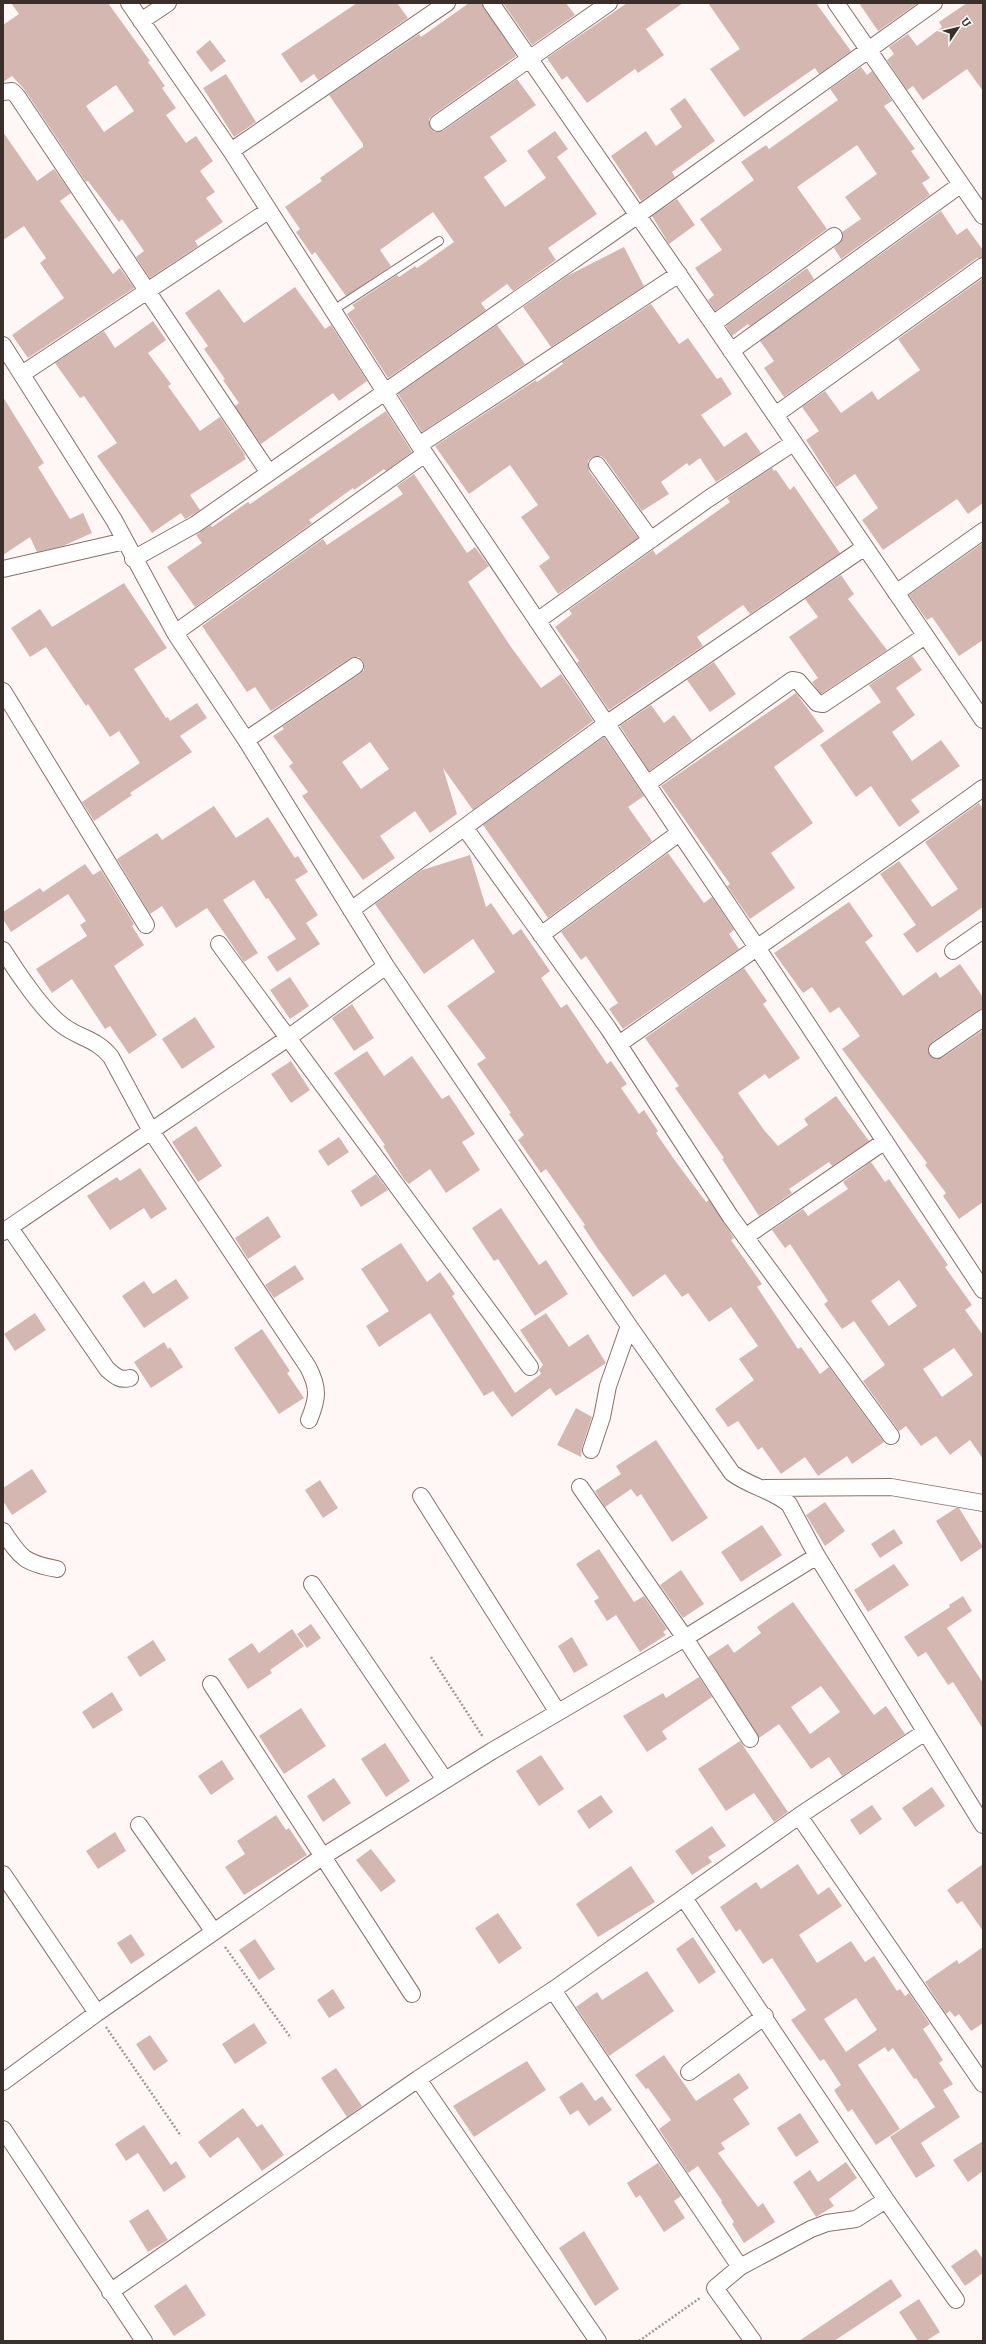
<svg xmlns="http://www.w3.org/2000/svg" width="986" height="2344" font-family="Bitter,serif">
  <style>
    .building { fill: #d5b7b1; fill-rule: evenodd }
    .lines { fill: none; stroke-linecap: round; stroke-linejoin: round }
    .service-casing { stroke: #8b706a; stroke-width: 10 }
    .minor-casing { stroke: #8b706a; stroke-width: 18 }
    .path { stroke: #a19896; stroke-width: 2.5; stroke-dasharray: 2 2; stroke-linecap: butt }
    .service { stroke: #fff; stroke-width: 8 }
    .minor { stroke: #fff; stroke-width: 16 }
  </style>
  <rect width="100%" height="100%" fill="#fef7f6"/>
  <!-- building -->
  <path class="building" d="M 11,3 L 108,3 L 150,61 L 148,62 L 165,86 L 162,88 L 176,108 L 166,115 L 186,143 L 196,136 L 213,161 L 200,171 L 215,192 L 206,198 L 223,222 L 195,241 L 198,246 L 150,278 L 136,257 L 144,251 L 122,219 L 119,222 L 88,181 L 86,182 L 24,89 L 12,76 L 3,82 L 3,25 L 19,14 ZM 116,85 L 134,111 L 104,132 L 86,106 Z
    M 357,3 L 397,3 L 408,18 L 318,80 L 314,74 L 301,83 L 281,54 Z
    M 469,3 L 482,3 L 516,56 L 433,115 L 429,119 L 430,128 L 434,132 L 443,131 L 517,79 L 536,105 L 490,137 L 507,161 L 484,177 L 505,207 L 546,178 L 527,151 L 555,131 L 568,149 L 557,157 L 597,214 L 548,248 L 556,260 L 513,291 L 507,284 L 481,303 L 486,310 L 388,378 L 347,314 L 355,308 L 352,305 L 397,275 L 399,277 L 415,266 L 417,268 L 454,242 L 433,212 L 380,250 L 391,266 L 346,296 L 315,252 L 312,255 L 296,232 L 300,229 L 285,207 L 322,181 L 320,178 L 363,147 L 363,144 L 329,95 L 419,34 L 421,37 Z
    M 503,3 L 566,3 L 575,15 L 532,45 Z
    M 627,3 L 683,3 L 646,29 L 664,55 L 638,73 L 635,69 L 587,103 L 567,76 L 562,80 L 547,58 Z
    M 708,3 L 816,3 L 851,51 L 819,74 L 815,68 L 744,117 L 710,69 L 740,49 Z
    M 859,3 L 918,3 L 878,31 Z
    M 967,3 L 983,3 L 983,91 L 967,69 L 923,100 L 913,86 L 907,90 L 887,60 L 894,54 L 889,47 L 908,34 L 917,46 L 942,27 L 939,22 Z
    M 210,40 L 226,61 L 211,72 L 196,52 Z
    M 861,67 L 867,75 L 872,71 L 892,101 L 884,106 L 915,149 L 911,151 L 930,178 L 922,183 L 930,195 L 841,259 L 834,248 L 842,240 L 842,232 L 861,219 L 845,197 L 877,174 L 857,145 L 797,187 L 827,229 L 715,311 L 708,300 L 714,295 L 695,268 L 722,250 L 700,219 L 754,180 L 741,162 L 766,145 L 769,149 L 838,100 L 830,89 Z
    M 226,74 L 256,122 L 234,137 L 203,88 Z
    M 685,98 L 715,141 L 672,172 L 675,177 L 641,201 L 611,156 L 646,131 L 656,146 L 682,127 L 670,109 Z
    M 3,132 L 37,181 L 54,169 L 71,193 L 60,201 L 113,274 L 120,268 L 134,288 L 28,358 L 12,335 L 64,298 L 40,263 L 46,258 L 24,226 L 3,240 Z
    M 677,199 L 695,225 L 669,244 L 652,216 Z
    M 941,211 L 957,235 L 967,228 L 983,250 L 983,257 L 977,258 L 784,397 L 764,368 L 774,361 L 760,341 Z
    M 624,247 L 644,286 L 551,347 L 523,307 L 567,276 Z
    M 807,268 L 814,279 L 750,326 L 748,324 L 732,336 L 726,326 Z
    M 983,278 L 983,503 L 968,514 L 957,499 L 883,550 L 862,520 L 878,508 L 855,474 L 836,487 L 806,440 L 819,431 L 802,407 L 825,391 L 841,413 L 872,391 L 878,400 L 920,370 L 898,339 Z
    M 295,287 L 325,329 L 331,325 L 367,381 L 339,401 L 333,393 L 261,444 L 235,406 L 239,403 L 223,380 L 225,379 L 204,349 L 208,346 L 185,313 L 219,289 L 244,323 Z
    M 651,304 L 679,344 L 688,338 L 717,379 L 721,377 L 732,394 L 701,415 L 724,447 L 746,432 L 761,453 L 716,482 L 700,458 L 689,466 L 687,463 L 661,482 L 669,494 L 642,511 L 605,459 L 601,456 L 592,457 L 588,461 L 589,471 L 638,538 L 558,594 L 539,566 L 550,558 L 521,517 L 538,505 L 510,465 L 469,494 L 435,446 L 536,380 L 537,382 L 563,364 L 562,362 Z
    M 153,321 L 166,340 L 148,353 L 171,384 L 168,386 L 200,431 L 220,417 L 245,455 L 244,456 L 246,459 L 190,495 L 200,510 L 185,519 L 181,513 L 152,533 L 97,456 L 117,443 L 84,396 L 80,398 L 55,363 L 104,331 L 115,348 Z
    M 497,325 L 525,364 L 422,432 L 398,394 Z
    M 3,397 L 44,463 L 38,467 L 70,519 L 83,513 L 92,533 L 63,546 L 37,552 L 30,537 L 3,555 Z
    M 386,411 L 412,452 L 386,471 L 384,469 L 354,490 L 353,488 L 309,520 L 312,523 L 195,607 L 167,567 L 202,543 L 196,535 L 211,525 L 212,527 L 248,502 L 250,504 Z
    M 772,468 L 774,471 L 776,470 L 790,490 L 794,486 L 840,553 L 750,614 L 743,605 L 697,637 L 703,646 L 609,710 L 577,663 L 579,661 L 555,627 L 572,614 L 569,610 L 653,550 L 656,555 L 730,502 L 727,498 Z
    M 414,474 L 467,553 L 475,547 L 489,566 L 468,582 L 511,647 L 541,688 L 561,674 L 593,721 L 473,810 L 443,768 L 457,814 L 430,833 L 415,811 L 380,836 L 395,858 L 363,880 L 302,796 L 308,792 L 289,766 L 293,763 L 273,736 L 284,729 L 282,727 L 360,674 L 364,670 L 363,661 L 359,657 L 350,658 L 271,711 L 255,687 L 247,692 L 202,626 L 323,539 L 327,545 L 403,494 L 397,486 ZM 370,742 L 389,769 L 361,789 L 342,762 Z
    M 983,543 L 983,640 L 959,656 L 932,617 L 927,620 L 909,595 Z
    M 841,575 L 854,594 L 848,599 L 887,650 L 821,694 L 812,682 L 818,678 L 789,637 L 818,617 L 805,599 Z
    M 124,583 L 167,648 L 134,669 L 166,718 L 168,717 L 170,721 L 197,703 L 207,718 L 180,736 L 192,752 L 130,793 L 132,795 L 94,821 L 82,802 L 140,763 L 119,731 L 110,737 L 88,704 L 86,706 L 46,647 L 30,657 L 11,628 L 40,609 L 52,627 Z
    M 912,656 L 922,670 L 896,688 L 915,715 L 892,732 L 912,761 L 941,740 L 960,766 L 911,800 L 920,812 L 899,827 L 871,786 L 856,797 L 820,745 L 881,702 L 869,685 Z
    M 714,662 L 736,694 L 710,712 L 687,680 Z
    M 796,693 L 824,731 L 774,767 L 813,823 L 771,853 L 795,888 L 750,919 L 727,886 L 730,884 L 661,786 Z
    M 651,705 L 664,723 L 674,715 L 692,740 L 649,771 L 620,726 Z
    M 604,737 L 644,796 L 628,807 L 652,841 L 548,918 L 483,825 Z
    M 979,803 L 983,809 L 983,907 L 917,953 L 903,934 L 916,925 L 880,874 L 899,861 L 932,907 L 958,889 L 925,842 Z
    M 214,806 L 236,838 L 268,817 L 295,858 L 298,856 L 308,872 L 295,880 L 318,915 L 306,923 L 320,944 L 277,972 L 267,957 L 296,939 L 268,898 L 266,899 L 254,880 L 223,900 L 258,953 L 244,962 L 207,908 L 176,928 L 162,906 L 150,914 L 117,859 L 157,833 L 162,840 Z
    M 668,853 L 704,903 L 712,897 L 734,930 L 729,934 L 739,949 L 623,1029 L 609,1009 L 618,1003 L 586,956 L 581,960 L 561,932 Z
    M 470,855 L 486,907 L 491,903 L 513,935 L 521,929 L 550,971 L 541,978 L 561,1008 L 567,1004 L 607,1064 L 611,1061 L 627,1084 L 621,1088 L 639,1114 L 644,1110 L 658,1131 L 656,1133 L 676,1162 L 706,1202 L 709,1200 L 734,1238 L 731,1240 L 762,1284 L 757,1287 L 798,1349 L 801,1347 L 820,1374 L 829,1367 L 884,1442 L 852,1464 L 847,1456 L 818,1476 L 805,1457 L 781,1474 L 762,1447 L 758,1450 L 738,1421 L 728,1427 L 715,1409 L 754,1380 L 739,1359 L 758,1346 L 731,1307 L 709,1322 L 688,1293 L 682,1297 L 665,1274 L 633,1297 L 598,1249 L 583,1226 L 585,1225 L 546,1169 L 541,1173 L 518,1140 L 524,1135 L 509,1114 L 511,1113 L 477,1064 L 486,1058 L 447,1006 L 495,972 L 473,939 L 424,974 L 375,904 L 422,870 Z
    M 85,864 L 93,875 L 101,870 L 134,924 L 132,926 L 144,945 L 114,966 L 157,1035 L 129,1054 L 110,1026 L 105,1029 L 72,979 L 52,993 L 36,969 L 87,936 L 80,925 L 86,921 L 68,894 L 11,932 L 3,919 L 3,912 L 40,888 L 43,892 Z
    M 849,902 L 873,936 L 865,942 L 903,996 L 936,972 L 940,978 L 960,964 L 983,997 L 983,1009 L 978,1010 L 932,1042 L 928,1050 L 933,1058 L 942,1058 L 983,1030 L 983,1202 L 959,1219 L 943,1196 L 946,1193 L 925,1165 L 927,1163 L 842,1049 L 860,1036 L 839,1007 L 830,1013 L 812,987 L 803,993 L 774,953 Z
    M 744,968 L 767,1001 L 763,1004 L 800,1058 L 769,1079 L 765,1074 L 738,1093 L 764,1130 L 778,1146 L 808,1125 L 804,1119 L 836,1096 L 869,1141 L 832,1166 L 829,1162 L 789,1189 L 792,1193 L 759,1216 L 722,1159 L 724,1158 L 675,1088 L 679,1086 L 645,1038 Z
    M 290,977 L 309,1006 L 290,1019 L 270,990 Z
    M 352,1004 L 374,1038 L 354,1051 L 332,1018 Z
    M 195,1017 L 215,1047 L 182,1069 L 162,1039 Z
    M 367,1051 L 384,1076 L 412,1056 L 442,1099 L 449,1095 L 475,1134 L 462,1142 L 480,1170 L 446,1193 L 430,1169 L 409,1184 L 404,1179 L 383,1146 L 385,1145 L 334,1073 Z
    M 291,1061 L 310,1090 L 291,1103 L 271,1074 Z
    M 196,1126 L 222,1166 L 198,1182 L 172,1142 Z
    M 339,1137 L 349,1152 L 328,1166 L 318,1151 Z
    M 871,1162 L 885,1182 L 889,1179 L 948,1265 L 945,1267 L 972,1305 L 965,1310 L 983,1335 L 983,1459 L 970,1440 L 950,1455 L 936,1436 L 921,1446 L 906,1426 L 899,1431 L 863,1381 L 885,1365 L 854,1321 L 842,1329 L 824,1304 L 828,1301 L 790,1244 L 785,1248 L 772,1230 L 803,1209 L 808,1216 L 848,1189 L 843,1182 ZM 899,1280 L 917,1306 L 889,1326 L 871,1301 ZM 954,1348 L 973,1375 L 942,1397 L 923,1369 Z
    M 140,1168 L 167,1209 L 151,1219 L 144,1208 L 110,1230 L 87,1196 L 117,1177 L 120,1181 Z
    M 376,1174 L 388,1190 L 361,1207 L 351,1191 Z
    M 501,1208 L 539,1265 L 546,1260 L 568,1294 L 535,1316 L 498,1259 L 494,1261 L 472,1228 Z
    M 268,1216 L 281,1237 L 248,1259 L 235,1238 Z
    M 401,1243 L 427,1282 L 440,1272 L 455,1294 L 452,1296 L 515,1393 L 541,1374 L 539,1370 L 543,1365 L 520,1330 L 546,1313 L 569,1347 L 588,1334 L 606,1363 L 556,1396 L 550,1388 L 512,1417 L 493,1391 L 484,1396 L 430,1313 L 379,1347 L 366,1326 L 389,1311 L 361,1269 Z
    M 295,1265 L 304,1279 L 274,1298 L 265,1285 Z
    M 176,1279 L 189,1298 L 144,1328 L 122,1296 L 144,1281 L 153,1294 Z
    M 35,1313 L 46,1330 L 15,1351 L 4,1334 Z
    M 262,1329 L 290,1371 L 287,1373 L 304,1398 L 279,1414 L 234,1348 Z
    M 164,1342 L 168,1349 L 170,1347 L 183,1367 L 151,1388 L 134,1362 Z
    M 576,1408 L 592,1417 L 582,1447 L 581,1457 L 557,1445 Z
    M 656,1440 L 708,1518 L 672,1542 L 641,1494 L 637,1497 L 631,1489 L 605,1507 L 595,1491 L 621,1474 L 616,1466 Z
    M 32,1469 L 47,1492 L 12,1515 L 3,1501 L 3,1488 Z
    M 320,1480 L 338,1508 L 323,1518 L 305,1490 Z
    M 825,1502 L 845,1531 L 825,1546 L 806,1515 Z
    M 956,1508 L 959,1508 L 983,1547 L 961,1562 L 936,1521 Z
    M 762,1525 L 782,1555 L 741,1582 L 721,1552 Z
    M 894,1529 L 903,1543 L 880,1558 L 871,1544 Z
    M 599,1549 L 634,1602 L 644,1596 L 667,1629 L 663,1632 L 666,1635 L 640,1652 L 616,1615 L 607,1621 L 594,1601 L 599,1598 L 576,1564 Z
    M 894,1564 L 909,1585 L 868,1612 L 854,1590 Z
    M 681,1570 L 704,1604 L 683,1618 L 660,1585 Z
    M 963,1596 L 972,1611 L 947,1628 L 983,1683 L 983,1729 L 953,1682 L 948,1685 L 926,1652 L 918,1657 L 904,1637 L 950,1607 L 949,1605 Z
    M 793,1602 L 874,1715 L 886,1706 L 905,1734 L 842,1776 L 829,1757 L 811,1769 L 779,1724 L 759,1738 L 708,1657 L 728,1644 L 734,1653 L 761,1633 L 757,1627 ZM 821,1686 L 840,1712 L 810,1734 L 791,1707 Z
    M 311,1624 L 321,1638 L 307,1648 L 297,1634 Z
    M 292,1629 L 304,1646 L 270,1670 L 272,1673 L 248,1689 L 228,1659 L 252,1643 L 259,1653 Z
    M 572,1637 L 588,1665 L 574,1673 L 558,1646 Z
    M 153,1640 L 166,1660 L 140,1677 L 127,1657 Z
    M 699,1677 L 712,1697 L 662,1731 L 667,1739 L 647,1752 L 623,1716 L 663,1693 L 666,1698 Z
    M 112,1692 L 123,1710 L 93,1729 L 82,1712 Z
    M 301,1708 L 326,1746 L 284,1774 L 259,1736 Z
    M 740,1741 L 788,1812 L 774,1822 L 754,1793 L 726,1811 L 698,1769 Z
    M 385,1743 L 410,1781 L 386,1797 L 361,1759 Z
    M 541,1755 L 564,1789 L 539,1806 L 516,1771 Z
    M 222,1760 L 234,1779 L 211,1795 L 198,1776 Z
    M 334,1778 L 351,1803 L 323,1822 L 307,1796 Z
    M 932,1787 L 945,1806 L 915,1827 L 902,1808 Z
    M 601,1795 L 613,1812 L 589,1829 L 577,1811 Z
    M 872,1805 L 882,1819 L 860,1835 L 850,1820 Z
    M 276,1815 L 286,1830 L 289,1828 L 307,1855 L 244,1895 L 225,1867 L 245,1854 L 237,1841 Z
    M 712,1826 L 726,1846 L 708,1857 L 712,1862 L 692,1875 L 675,1851 Z
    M 115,1832 L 126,1851 L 98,1869 L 86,1851 Z
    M 371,1849 L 396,1881 L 381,1892 L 356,1860 Z
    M 798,1864 L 818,1895 L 829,1887 L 842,1906 L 799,1935 L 817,1963 L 851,1941 L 865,1962 L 874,1956 L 897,1991 L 900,1989 L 905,1996 L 909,1993 L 930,2024 L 923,2029 L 943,2060 L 939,2063 L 953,2084 L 943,2090 L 960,2117 L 921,2143 L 935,2166 L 916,2178 L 890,2137 L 935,2107 L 916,2078 L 914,2079 L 893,2048 L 888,2052 L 885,2047 L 858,2065 L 900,2129 L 876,2145 L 852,2109 L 848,2112 L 834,2090 L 841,2085 L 824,2059 L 820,2061 L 791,2020 L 806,2010 L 772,1958 L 763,1964 L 740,1929 L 736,1932 L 720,1907 L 756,1882 L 761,1889 ZM 856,1998 L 877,2030 L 846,2052 L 824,2019 Z
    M 983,1864 L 983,1931 L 962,1901 L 957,1904 L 947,1890 Z
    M 631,1866 L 655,1902 L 598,1937 L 576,1904 Z
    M 498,1913 L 522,1948 L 499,1964 L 475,1928 Z
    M 131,1934 L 145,1955 L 131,1964 L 117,1943 Z
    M 693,1937 L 716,1972 L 699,1984 L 676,1949 Z
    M 255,1939 L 275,1969 L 259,1980 L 239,1950 Z
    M 983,1947 L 983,2023 L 971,2031 L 959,2014 L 955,2017 L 950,2011 L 946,2014 L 925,1982 L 957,1960 L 959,1964 Z
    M 647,1971 L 674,2011 L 609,2056 L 576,2007 L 597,1992 L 602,2000 Z
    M 333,1989 L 345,2008 L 329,2018 L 317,2000 Z
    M 254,2023 L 267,2043 L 235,2064 L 222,2044 Z
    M 150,2035 L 168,2061 L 154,2071 L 136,2044 Z
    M 664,2055 L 696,2101 L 739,2073 L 749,2088 L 733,2099 L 750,2124 L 721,2143 L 725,2149 L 718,2153 L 758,2207 L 763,2203 L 775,2222 L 744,2243 L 732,2224 L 734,2222 L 721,2202 L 722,2201 L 698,2166 L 688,2173 L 674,2152 L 659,2129 L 671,2120 L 648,2088 L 646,2089 L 635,2075 Z
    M 527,2061 L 546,2090 L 474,2137 L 453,2106 Z
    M 336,2068 L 362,2106 L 347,2117 L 321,2078 Z
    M 582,2082 L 595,2101 L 602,2096 L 612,2110 L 589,2126 L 578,2110 L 570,2115 L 559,2097 Z
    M 243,2108 L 257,2127 L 262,2124 L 284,2155 L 262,2171 L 238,2137 L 210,2158 L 198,2142 Z
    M 800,2113 L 819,2142 L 796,2157 L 777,2128 Z
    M 144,2125 L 171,2165 L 176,2161 L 186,2177 L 164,2192 L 138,2153 L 126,2161 L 115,2144 Z
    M 983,2141 L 983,2171 L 968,2182 L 953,2160 Z
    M 846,2162 L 857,2178 L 829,2199 L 834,2206 L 816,2217 L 793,2182 L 810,2170 L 818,2182 Z
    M 658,2163 L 681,2196 L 674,2201 L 685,2218 L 664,2232 L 640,2195 L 636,2198 L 627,2183 Z
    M 148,2209 L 168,2240 L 148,2252 L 129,2221 Z
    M 584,2231 L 619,2289 L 595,2306 L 559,2248 Z
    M 976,2249 L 983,2259 L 983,2273 L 965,2286 L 951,2266 Z
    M 891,2279 L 902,2296 L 834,2341 L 799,2341 Z
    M 186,2284 L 206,2315 L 174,2336 L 154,2306 Z
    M 919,2299 L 940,2332 L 926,2341 L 918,2341 L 899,2312 Z"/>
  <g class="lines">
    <!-- service casing -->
    <g class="service-casing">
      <path id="service" d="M 332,311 L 439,241"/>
    </g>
    <!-- minor casing -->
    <g class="minor-casing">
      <path id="minor" d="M 129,3 L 231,151 L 419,445 L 756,946 L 983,1290
        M 491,3 L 713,324 L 983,720
        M 836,3 L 983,216
        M 141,21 L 168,3
        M 3,92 L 12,91 L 17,96 L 269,473
        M 438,123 L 609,3
        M 231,151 L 447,3
        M 713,324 L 834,236
        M 3,345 L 114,520 L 175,633 L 246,740 L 386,966 L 629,1326 L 732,1473 C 749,1486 772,1490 789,1504 L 817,1556 L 983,1825
        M 731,351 L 960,185
        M 22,374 L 268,211
        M 775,415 L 983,266
        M 419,445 L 679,274
        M 597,465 L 651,540
        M 133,559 L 196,524 L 638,215 L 934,3
        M 3,569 L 125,541
        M 896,593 L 983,531
        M 537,621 L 708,499 L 793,443
        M 175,633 L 425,454
        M 3,691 L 146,925
        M 246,740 L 355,666
        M 647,784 L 792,680 L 798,681 L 817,703 L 823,704 L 925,636
        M 465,828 L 608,1028 L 730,1216 L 891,1436
        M 351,910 L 606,724 L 865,547
        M 541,935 L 679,833
        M 219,944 L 530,1367
        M 3,950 C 16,971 43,1011 62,1025 C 80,1039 96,1038 111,1057 L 151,1131 L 288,1038 L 386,966
        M 953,951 L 983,930
        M 619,1044 C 740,959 863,875 983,788
        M 937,1050 L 983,1018
        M 10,1228 L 107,1369 C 115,1376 120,1381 130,1378
        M 3,1232 L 151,1131 L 308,1367 C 319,1388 318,1398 309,1420
        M 745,1237 L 885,1141
        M 591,1450 L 602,1417 L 608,1386 L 629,1326
        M 580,1487 L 685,1638 L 750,1739
        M 765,1488 L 891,1487 L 983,1503
        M 421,1496 L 557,1711
        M 3,1531 C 21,1558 24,1563 57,1569
        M 312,1584 L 445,1780
        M 211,1684 L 412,1994
        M 799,1816 L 983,2084
        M 139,1825 L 214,1932
        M 3,1874 L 97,2013
        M 684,1898 L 886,2200 L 956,2300
        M 553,1990 L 740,2267
        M 689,2072 L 765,2016
        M 418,2079 L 598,2341
        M 3,2082 L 97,2013 L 322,1857 L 492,1751 L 685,1638 L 817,1556
        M 3,2129 L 144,2341
        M 110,2292 L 418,2079 L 553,1990 L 799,1816 L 925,1732
        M 753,2341 L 715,2288 L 740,2267 L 811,2229 L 827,2223 L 856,2219 L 886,2200"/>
    </g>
    <!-- path -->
    <path class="path" d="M 431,1657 L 483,1737
      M 225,1947 L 291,2038
      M 106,2027 L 181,2136
      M 639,2341 L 700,2298"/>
    <!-- service -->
    <use href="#service" class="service"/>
    <!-- minor -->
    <use href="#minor" class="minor"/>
  </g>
  <!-- border -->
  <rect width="986" height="2344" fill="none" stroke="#3b2f2c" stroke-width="8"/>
  <!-- north arrow -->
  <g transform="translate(958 28) rotate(55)" stroke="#ffffff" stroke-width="3" paint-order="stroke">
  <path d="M0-3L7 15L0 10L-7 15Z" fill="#3b2f2c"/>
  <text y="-6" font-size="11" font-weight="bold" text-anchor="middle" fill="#3b2f2c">U</text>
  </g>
</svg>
